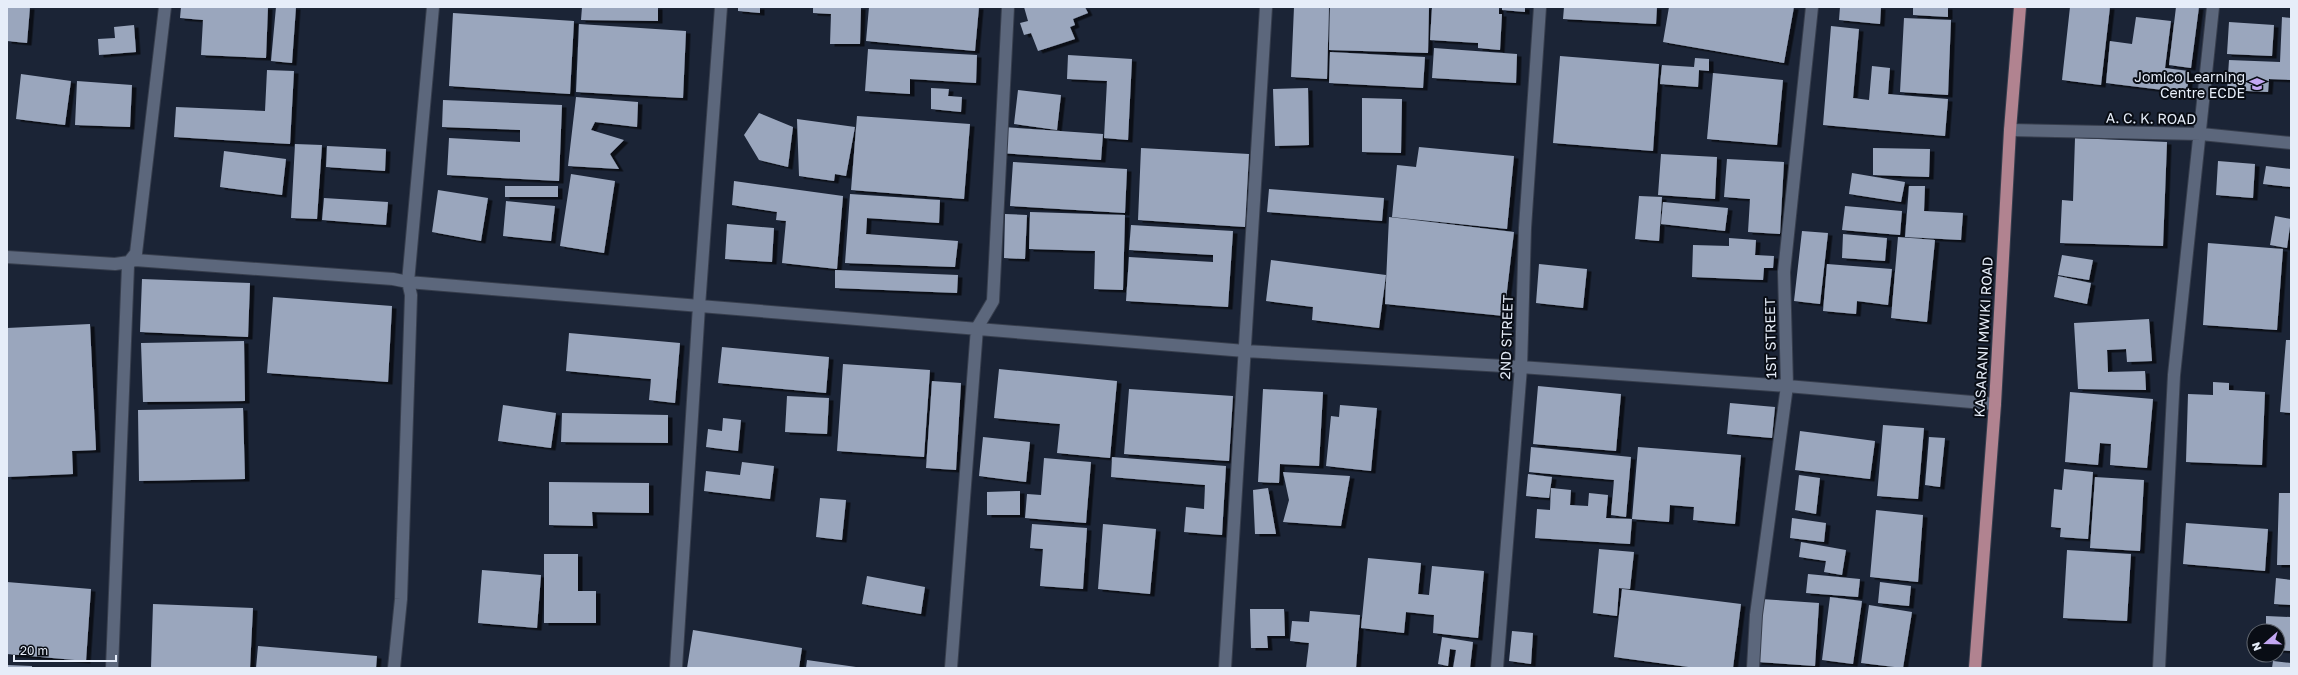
<svg xmlns="http://www.w3.org/2000/svg" width="2298" height="675" font-family="'Golos Text',sans-serif">
  <style>
    .building { fill: #9aa6bd; filter: url(#shadow) }
    .lines { fill: none; stroke-linecap: round; stroke-linejoin: round }
    .minor-casing { stroke: #373e4d; stroke-width: 14 }
    .major-casing { stroke: #373e4d; stroke-width: 14 }
    .minor { stroke: #5c677c; stroke-width: 12 }
    .major { stroke: #b18390; stroke-width: 12 }
    .labels { text-anchor: middle; dominant-baseline: central; stroke-width: 4; stroke-linejoin: round; paint-order: stroke }
    .poi-label { font-size: 14px; fill: #e6edf9; stroke: #090d15; text-anchor: end }
    .street-label { font-size: 14px; fill: #e6edf9; stroke: #090d15 }
  </style>
  <defs>
    <filter id="shadow"><feDropShadow dx="4.5" dy="2.5" stdDeviation="0" flood-color="#0009"/></filter>
  </defs>
  <rect width="100%" height="100%" fill="#1b2436"/>
  <!-- building -->
  <path class="building" d="M 7,7 L 30,7 L 27,43 L 7,41 Z
    M 181,7 L 268,7 L 266,58 L 201,55 L 203,20 L 180,18 Z
    M 276,7 L 296,7 L 292,63 L 271,61 Z
    M 582,7 L 658,7 L 658,21 L 581,20 Z
    M 738,7 L 760,7 L 760,13 L 738,11 Z
    M 813,7 L 861,7 L 860,44 L 830,44 L 831,14 L 813,13 Z
    M 869,7 L 979,7 L 975,51 L 866,41 Z
    M 1024,7 L 1085,7 L 1088,13 L 1073,19 L 1075,25 L 1070,27 L 1075,39 L 1038,51 L 1031,33 L 1024,35 L 1020,23 L 1028,21 Z
    M 1294,7 L 1329,7 L 1327,79 L 1291,77 Z
    M 1330,7 L 1429,7 L 1428,53 L 1329,50 Z
    M 1432,7 L 1499,7 L 1499,14 L 1502,14 L 1500,50 L 1478,48 L 1478,43 L 1430,40 Z
    M 1502,7 L 1525,7 L 1525,12 L 1502,10 Z
    M 1564,7 L 1657,7 L 1656,24 L 1563,19 Z
    M 1669,7 L 1794,7 L 1784,63 L 1663,42 Z
    M 1840,7 L 1881,7 L 1880,24 L 1839,20 Z
    M 1913,7 L 1948,7 L 1948,17 L 1913,15 Z
    M 2070,7 L 2110,7 L 2101,85 L 2062,80 Z
    M 2176,7 L 2199,7 L 2191,68 L 2169,65 Z
    M 453,13 L 574,21 L 570,94 L 449,86 Z
    M 2136,17 L 2171,21 L 2165,68 L 2189,71 L 2187,93 L 2106,83 L 2110,41 L 2132,44 Z
    M 2282,17 L 2291,18 L 2291,80 L 2269,79 L 2268,92 L 2227,90 L 2229,60 L 2280,62 Z
    M 1904,18 L 1951,20 L 1948,95 L 1900,92 Z
    M 2229,22 L 2274,25 L 2272,56 L 2227,54 Z
    M 579,24 L 686,31 L 683,98 L 576,92 Z
    M 134,25 L 136,52 L 99,55 L 98,39 L 115,38 L 114,27 Z
    M 1831,26 L 1859,29 L 1853,98 L 1869,100 L 1872,66 L 1890,68 L 1888,94 L 1948,99 L 1945,136 L 1823,125 Z
    M 1434,48 L 1517,54 L 1516,83 L 1432,78 Z
    M 868,49 L 977,55 L 976,83 L 910,79 L 910,94 L 865,91 Z
    M 1330,52 L 1425,57 L 1423,88 L 1329,83 Z
    M 1068,55 L 1132,59 L 1128,140 L 1104,138 L 1107,81 L 1067,79 Z
    M 1560,56 L 1659,64 L 1653,151 L 1553,143 Z
    M 1695,58 L 1709,59 L 1709,71 L 1699,70 L 1698,87 L 1660,84 L 1662,65 L 1694,67 Z
    M 267,70 L 294,71 L 290,144 L 174,137 L 176,107 L 265,111 Z
    M 1713,73 L 1783,80 L 1777,145 L 1707,139 Z
    M 21,74 L 71,81 L 65,125 L 16,119 Z
    M 77,81 L 132,85 L 130,127 L 75,125 Z
    M 931,88 L 949,89 L 948,96 L 962,97 L 961,112 L 931,109 Z
    M 1308,88 L 1309,145 L 1275,146 L 1273,89 Z
    M 1018,90 L 1061,95 L 1057,130 L 1014,124 Z
    M 576,97 L 638,102 L 637,127 L 595,122 L 591,130 L 624,140 L 610,154 L 619,169 L 568,166 Z
    M 1362,98 L 1402,99 L 1401,153 L 1362,152 Z
    M 443,100 L 562,105 L 559,181 L 447,175 L 449,138 L 520,142 L 520,130 L 442,127 Z
    M 759,113 L 793,127 L 788,167 L 759,160 L 744,135 Z
    M 857,116 L 970,124 L 964,199 L 851,190 Z
    M 797,119 L 855,127 L 846,176 L 835,174 L 834,181 L 799,176 Z
    M 1003,127 L 1103,134 L 1101,160 L 1001,153 Z
    M 2075,138 L 2167,142 L 2163,246 L 2060,243 L 2062,200 L 2073,201 Z
    M 295,144 L 322,145 L 317,219 L 291,218 Z
    M 327,146 L 386,149 L 385,171 L 326,167 Z
    M 1419,147 L 1514,156 L 1507,229 L 1392,217 L 1397,165 L 1416,167 Z
    M 1141,148 L 1249,154 L 1245,227 L 1138,220 Z
    M 1873,148 L 1930,149 L 1929,177 L 1873,175 Z
    M 224,151 L 286,159 L 282,195 L 220,187 Z
    M 1661,154 L 1717,157 L 1715,199 L 1658,195 Z
    M 1727,159 L 1784,162 L 1780,234 L 1748,232 L 1750,199 L 1724,197 Z
    M 2218,161 L 2255,164 L 2253,198 L 2216,195 Z
    M 1013,162 L 1127,169 L 1125,213 L 1010,206 Z
    M 2266,166 L 2291,169 L 2291,187 L 2263,184 Z
    M 1852,173 L 1905,182 L 1901,202 L 1849,194 Z
    M 571,174 L 615,181 L 604,253 L 560,246 Z
    M 734,181 L 843,196 L 837,269 L 782,263 L 786,221 L 776,220 L 777,212 L 732,205 Z
    M 505,186 L 558,186 L 558,197 L 505,197 Z
    M 1909,186 L 1925,186 L 1924,211 L 1963,213 L 1961,240 L 1905,237 Z
    M 1269,189 L 1384,198 L 1382,221 L 1267,212 Z
    M 438,190 L 488,198 L 481,241 L 432,232 Z
    M 850,194 L 940,200 L 939,223 L 867,218 L 866,234 L 958,241 L 955,267 L 845,263 Z
    M 1639,196 L 1662,197 L 1659,241 L 1635,239 Z
    M 324,198 L 388,202 L 386,225 L 322,220 Z
    M 506,201 L 555,206 L 551,241 L 503,236 Z
    M 1663,202 L 1728,208 L 1725,231 L 1661,224 Z
    M 1845,206 L 1902,211 L 1900,235 L 1842,230 Z
    M 1030,212 L 1125,215 L 1123,290 L 1094,289 L 1095,251 L 1029,249 Z
    M 1005,214 L 1027,215 L 1025,259 L 1004,258 Z
    M 2275,216 L 2291,219 L 2287,248 L 2270,245 Z
    M 1389,217 L 1514,232 L 1504,316 L 1385,304 Z
    M 727,224 L 774,228 L 772,262 L 725,259 Z
    M 1131,225 L 1233,231 L 1228,307 L 1126,301 L 1129,257 L 1213,262 L 1213,255 L 1129,250 Z
    M 1802,231 L 1828,233 L 1820,304 L 1794,301 Z
    M 1843,234 L 1887,238 L 1885,261 L 1842,258 Z
    M 1898,237 L 1935,240 L 1927,322 L 1891,318 Z
    M 1729,238 L 1756,240 L 1755,255 L 1774,256 L 1773,268 L 1764,268 L 1763,280 L 1692,277 L 1693,245 L 1729,246 Z
    M 2208,243 L 2283,249 L 2277,330 L 2203,325 Z
    M 2062,255 L 2093,260 L 2089,280 L 2058,275 Z
    M 1271,260 L 1386,275 L 1379,328 L 1312,320 L 1313,307 L 1266,301 Z
    M 1539,264 L 1587,269 L 1583,308 L 1536,303 Z
    M 1827,264 L 1892,269 L 1888,305 L 1857,301 L 1856,314 L 1823,311 Z
    M 835,270 L 958,275 L 957,293 L 835,288 Z
    M 2058,276 L 2091,283 L 2087,304 L 2054,297 Z
    M 142,279 L 250,283 L 248,337 L 140,332 Z
    M 273,297 L 392,306 L 388,382 L 267,373 Z
    M 2149,319 L 2152,361 L 2127,362 L 2126,349 L 2107,350 L 2108,372 L 2145,371 L 2146,390 L 2078,389 L 2074,323 Z
    M 90,324 L 96,450 L 72,451 L 73,474 L 7,477 L 7,328 Z
    M 569,333 L 680,343 L 675,403 L 649,400 L 651,379 L 566,371 Z
    M 2286,340 L 2291,340 L 2291,413 L 2280,412 Z
    M 244,341 L 245,401 L 143,402 L 141,343 Z
    M 722,347 L 829,357 L 826,393 L 718,383 Z
    M 843,364 L 930,370 L 924,457 L 837,451 Z
    M 999,369 L 1117,381 L 1110,458 L 1057,453 L 1060,424 L 994,418 Z
    M 932,381 L 961,383 L 956,470 L 926,468 Z
    M 2213,382 L 2229,383 L 2229,390 L 2265,392 L 2262,465 L 2186,462 L 2188,394 L 2213,395 Z
    M 1538,386 L 1621,394 L 1616,451 L 1533,444 Z
    M 1129,389 L 1233,396 L 1229,461 L 1124,454 Z
    M 1263,389 L 1323,392 L 1319,466 L 1280,464 L 1279,483 L 1258,482 Z
    M 2070,392 L 2153,399 L 2147,468 L 2110,465 L 2111,444 L 2100,443 L 2098,465 L 2065,462 Z
    M 787,396 L 829,398 L 827,434 L 785,432 Z
    M 1730,403 L 1775,407 L 1772,438 L 1727,434 Z
    M 503,405 L 556,413 L 551,448 L 498,441 Z
    M 1340,405 L 1377,408 L 1371,471 L 1326,466 L 1331,416 L 1339,417 Z
    M 243,408 L 245,479 L 139,481 L 138,410 Z
    M 562,413 L 668,415 L 668,443 L 561,442 Z
    M 723,418 L 741,420 L 738,451 L 706,447 L 708,429 L 722,431 Z
    M 1883,425 L 1924,428 L 1918,499 L 1877,496 Z
    M 1800,431 L 1875,441 L 1870,479 L 1795,470 Z
    M 983,437 L 1030,442 L 1026,482 L 979,476 Z
    M 1929,437 L 1945,438 L 1940,487 L 1925,485 Z
    M 1531,447 L 1631,457 L 1626,517 L 1611,515 L 1614,480 L 1529,472 Z
    M 1638,447 L 1741,455 L 1735,524 L 1693,520 L 1694,507 L 1670,505 L 1669,522 L 1632,519 Z
    M 1112,457 L 1226,466 L 1222,535 L 1184,532 L 1186,507 L 1204,509 L 1205,485 L 1111,477 Z
    M 1044,458 L 1091,462 L 1086,523 L 1025,518 L 1027,494 L 1041,495 Z
    M 742,462 L 774,466 L 770,499 L 704,491 L 706,471 L 740,475 Z
    M 2064,469 L 2093,472 L 2088,539 L 2060,537 L 2061,528 L 2051,527 L 2054,489 L 2062,490 Z
    M 1283,472 L 1350,476 L 1341,526 L 1283,522 L 1289,500 Z
    M 1528,474 L 1552,477 L 1549,498 L 1526,496 Z
    M 1799,475 L 1820,478 L 1816,514 L 1795,510 Z
    M 2095,477 L 2144,480 L 2140,551 L 2090,548 Z
    M 549,482 L 649,483 L 649,513 L 592,512 L 593,526 L 549,525 Z
    M 1268,488 L 1276,534 L 1255,534 L 1253,490 Z
    M 1551,488 L 1571,490 L 1570,505 L 1588,506 L 1589,493 L 1608,495 L 1606,518 L 1632,519 L 1630,544 L 1535,538 L 1537,509 L 1550,510 Z
    M 1020,491 L 1020,515 L 987,515 L 987,492 Z
    M 2279,493 L 2291,493 L 2291,565 L 2277,565 Z
    M 820,498 L 846,500 L 842,540 L 816,537 Z
    M 1876,510 L 1923,515 L 1918,582 L 1870,577 Z
    M 1792,518 L 1826,523 L 1824,542 L 1790,538 Z
    M 2186,523 L 2268,529 L 2265,571 L 2183,564 Z
    M 1032,524 L 1087,528 L 1083,589 L 1040,586 L 1043,549 L 1030,548 Z
    M 1103,524 L 1156,529 L 1150,594 L 1098,589 Z
    M 1801,542 L 1846,550 L 1842,575 L 1824,572 L 1826,561 L 1799,557 Z
    M 1599,549 L 1634,552 L 1630,589 L 1619,588 L 1617,616 L 1593,613 Z
    M 2067,550 L 2131,554 L 2127,621 L 2063,618 Z
    M 544,554 L 578,554 L 578,591 L 596,591 L 596,623 L 544,623 Z
    M 1368,558 L 1421,563 L 1418,594 L 1429,595 L 1432,566 L 1484,571 L 1478,638 L 1433,633 L 1434,615 L 1406,612 L 1404,633 L 1361,628 Z
    M 482,570 L 541,575 L 537,628 L 478,623 Z
    M 1808,574 L 1860,579 L 1858,597 L 1806,593 Z
    M 867,576 L 925,587 L 921,614 L 862,604 Z
    M 2276,578 L 2291,580 L 2291,605 L 2274,604 Z
    M 7,582 L 91,589 L 86,661 L 7,654 Z
    M 1880,582 L 1911,586 L 1909,606 L 1878,603 Z
    M 1622,589 L 1741,604 L 1733,668 L 1696,668 L 1614,657 Z
    M 1830,597 L 1862,601 L 1853,664 L 1822,660 Z
    M 1761,599 L 1819,603 L 1815,666 L 1757,662 Z
    M 153,604 L 253,608 L 250,668 L 151,668 Z
    M 1869,605 L 1912,612 L 1903,668 L 1861,663 Z
    M 1250,609 L 1284,609 L 1285,636 L 1267,636 L 1268,648 L 1251,648 Z
    M 1310,611 L 1360,615 L 1356,668 L 1306,668 L 1309,643 L 1290,641 L 1292,621 L 1309,622 Z
    M 2266,616 L 2291,617 L 2291,651 L 2278,650 L 2278,631 L 2266,631 Z
    M 693,630 L 802,648 L 799,668 L 687,668 Z
    M 1512,631 L 1533,633 L 1531,664 L 1509,661 Z
    M 1442,637 L 1473,642 L 1470,668 L 1453,668 L 1456,650 L 1450,649 L 1448,666 L 1438,664 Z
    M 258,646 L 377,656 L 376,668 L 256,668 Z
    M 807,660 L 856,667 L 856,668 L 806,668 Z
    M 2273,661 L 2291,663 L 2291,668 L 2272,668 Z
    M 7,665 L 32,666 L 32,668 L 7,668 Z"/>
  <g class="lines">
    <!-- minor casing -->
    <g class="minor-casing">
      <path id="minor" d="M 433,7 L 408,282 L 1245,351 L 1521,367 L 1787,386 L 1995,404
        M 2010,130 L 2201,134 L 2291,143
        M 7,257 L 115,264 L 129,262 L 136,253 L 165,7
        M 112,668 L 128,266 L 129,262 L 135,260 L 393,279 L 408,282 L 411,295 L 401,599 L 394,668
        M 676,668 L 699,306 L 721,7
        M 951,668 L 977,328 L 993,301 L 1008,7
        M 1225,668 L 1266,7
        M 1497,668 L 1521,367 L 1525,228 L 1540,7
        M 1753,668 L 1756,615 L 1787,386 L 1784,272 L 1812,7
        M 2159,668 L 2174,375 L 2213,7"/>
    </g>
    <!-- major casing -->
    <g class="major-casing">
      <path id="major" d="M 1975,668 L 1995,404 L 2010,130 L 2020,7"/>
    </g>
    <!-- minor -->
    <use href="#minor" class="minor"/>
    <!-- major -->
    <use href="#major" class="major"/>
  </g>
  <!-- icons -->
  <defs>
    <g id="school-bare" transform="scale(1.2)"><path d="M0-5L7-2L0 1L-7-2ZM-4 1L0 2.5L4 1V4Q0 6-4 4Z" fill="#c3a7f2" stroke="#090d15" stroke-width="2.5" paint-order="stroke"/></g>
  </defs>
  <g fill-rule="evenodd">
    <use href="#school-bare" x="2257" y="84"/>
  </g>
  <g class="labels">
    <!-- poi labels -->
    <g class="poi-label">
      <text x="2245" y="76">Jomico Learning<tspan x="2245" dy="16">Centre ECDE</tspan></text>
    </g>
    <!-- street labels -->
    <g class="street-label">
      <text transform="translate(2151 118) rotate(1)">A. C. K. ROAD</text>
      <text transform="translate(1506 337) rotate(-88)">2ND STREET</text>
      <text transform="translate(1983 337) rotate(-87)">KASARANI MWIKI ROAD</text>
      <text transform="translate(1770 338) rotate(-91)">1ST STREET</text>
    </g>
  </g>
  <!-- border -->
  <rect width="2298" height="675" fill="none" stroke="#e6edf9" stroke-width="16"/>
  <!-- north arrow -->
  <g transform="translate(2266 643) rotate(250)"><circle r="19" fill="#090d15" stroke="#616770"/>
  <path d="M0-3L7 15L0 10L-7 15Z" fill="#c3a7f2"/>
  <text y="-6" font-size="11" font-weight="bold" text-anchor="middle" fill="#e6edf9">N</text>
  </g>
  <!-- scale -->
  <path d="M14 655v6h102v-6" fill="none" stroke="#e6edf9" stroke-width="2"/>
  <text x="20" y="655" font-size="12" fill="#e6edf9" stroke="#090d15" stroke-width="3" paint-order="stroke">20 m</text>
</svg>
